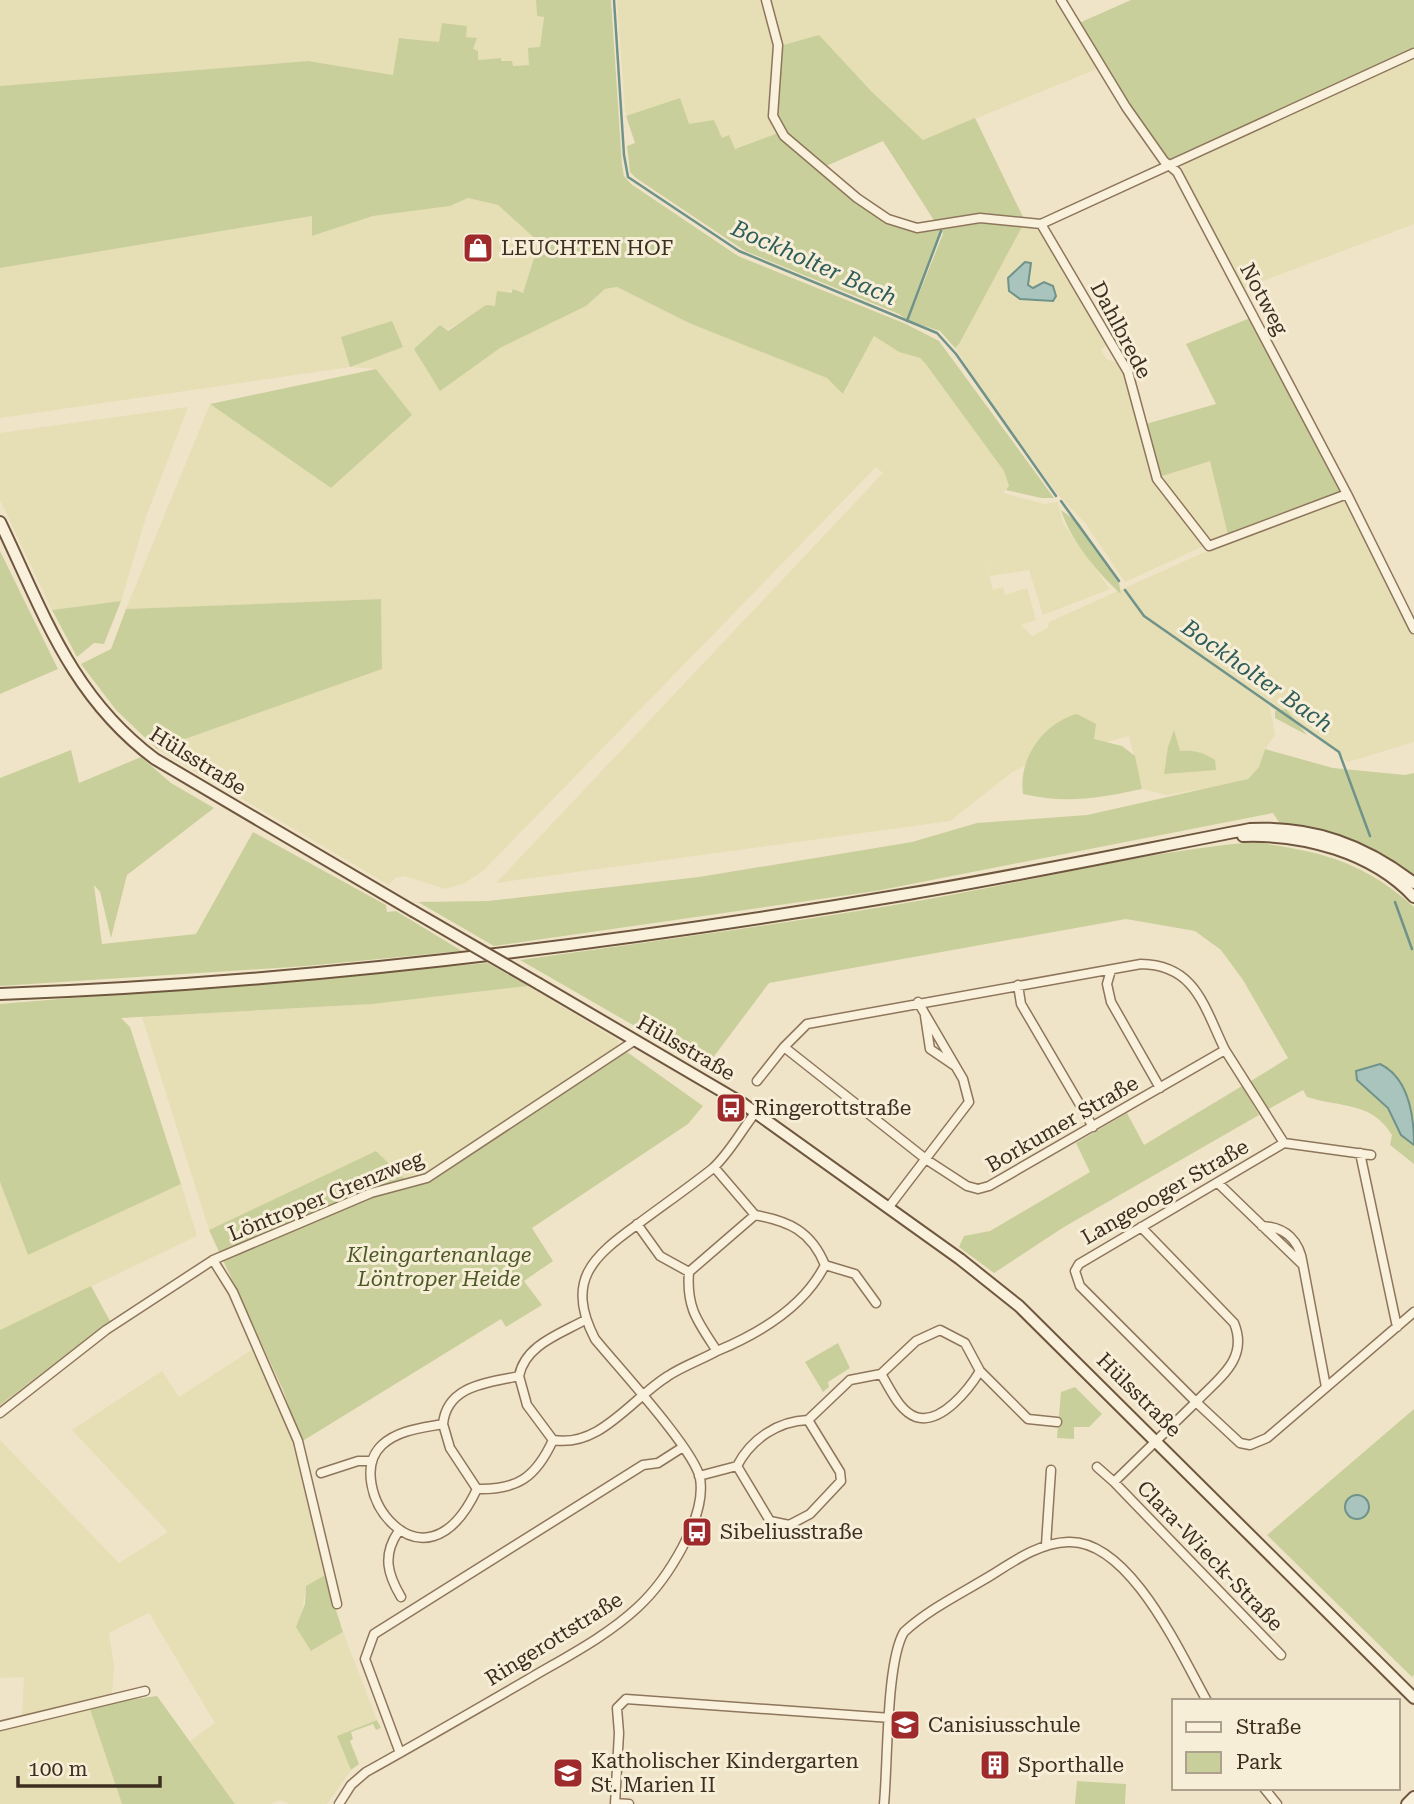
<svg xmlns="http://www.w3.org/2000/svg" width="1414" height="1804" font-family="'Roboto Serif',serif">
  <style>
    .farmland { fill: #e6deb5 }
    .green { fill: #c9cf9b }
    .water { fill: #a9c4bc; stroke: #6f938a; stroke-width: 2 }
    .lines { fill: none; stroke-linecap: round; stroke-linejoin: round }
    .stream { stroke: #6f938a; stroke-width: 2.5 }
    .street-casing { stroke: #8d765c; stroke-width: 11 }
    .secondary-casing { stroke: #6f573f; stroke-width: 14 }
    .street { stroke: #faf1dc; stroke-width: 8 }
    .secondary { stroke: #faf1dc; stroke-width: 10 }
    .secondary-bridge-casing { stroke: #6f573f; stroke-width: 14; stroke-linecap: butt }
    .secondary-bridge { stroke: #faf1dc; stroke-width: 10 }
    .labels { text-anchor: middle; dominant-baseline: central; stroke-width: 6; stroke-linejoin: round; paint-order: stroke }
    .poi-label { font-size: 21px; fill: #3d2e20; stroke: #f7eed8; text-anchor: start }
    .street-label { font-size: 21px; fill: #3d2e20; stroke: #f7eed8 }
    .park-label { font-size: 21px; font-style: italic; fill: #4d5a26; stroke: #f7eed8 }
    .water-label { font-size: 23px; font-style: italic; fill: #2f5d5a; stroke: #f7eed8 }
  </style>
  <rect width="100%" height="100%" fill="#f0e4c8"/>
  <!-- farmland -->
  <path class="farmland" d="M 0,0 L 536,0 L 537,16 L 544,16 L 540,47 L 529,65 L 512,66 L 501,58 L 478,60 L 466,37 L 442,23 L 439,42 L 404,38 L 394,75 L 308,61 L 0,86 Z
    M 617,0 L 759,0 L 775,41 L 771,118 L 778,133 L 735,149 L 722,138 L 714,120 L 635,143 L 625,110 Z
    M 768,0 L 1059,0 L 1099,68 L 923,140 L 871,91 L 780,46 Z
    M 1414,54 L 1414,224 L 1244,288 L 1183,178 L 1182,164 Z
    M 468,198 L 498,205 L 539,241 L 523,293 L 512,289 L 496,306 L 486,307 L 414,349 L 440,390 L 500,348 L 586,306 L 605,289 L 617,287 L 689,323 L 828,378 L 844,394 L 874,336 L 899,352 L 920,358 L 925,363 L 1004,471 L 1009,486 L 1003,493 L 1044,504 L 1058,502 L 1063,523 L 1110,589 L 1043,615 L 1029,570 L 990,576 L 983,553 L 993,590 L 1003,587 L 1005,595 L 1027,588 L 1036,620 L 1021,625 L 1032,636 L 1048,628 L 1049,622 L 1227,542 L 1341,500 L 1346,501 L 1394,602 L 1414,634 L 1414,742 L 1348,762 L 1325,742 L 1270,707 L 1275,735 L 1265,749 L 1259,767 L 1248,779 L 1227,785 L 1166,795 L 1142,789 L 1129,736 L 1028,764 L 1011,773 L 950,821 L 496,883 L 883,473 L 876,467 L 484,870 L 465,883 L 445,889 L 405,876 L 395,878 L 389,885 L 157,749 L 382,669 L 381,599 L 126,609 L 210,404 L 331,488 L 412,415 L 376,369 L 350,367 L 0,418 L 0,268 L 312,216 L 313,236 L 373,216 L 450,206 Z
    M 1023,225 L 1037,229 L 1045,236 L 1109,344 L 1101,349 L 1106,359 L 1121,364 L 1139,420 L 1149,471 L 1157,486 L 1204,546 L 1125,582 L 1085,523 L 1059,496 L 991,402 L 1005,387 L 990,402 L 955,348 Z
    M 188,407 L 146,517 L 121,601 L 52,610 L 0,500 L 0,433 Z
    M 1210,460 L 1228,535 L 1210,541 L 1159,477 Z
    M 528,986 L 619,1041 L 617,1046 L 427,1174 L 406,1180 L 376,1151 L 209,1230 L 142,1017 L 372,1004 Z
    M 0,1182 L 28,1255 L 181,1184 L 197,1236 L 0,1330 Z
    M 253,1349 L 303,1466 L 325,1575 L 306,1586 L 301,1617 L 312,1651 L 343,1632 L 377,1720 L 338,1736 L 351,1770 L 327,1804 L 289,1804 L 280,1800 L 271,1804 L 235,1804 L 190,1741 L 215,1723 L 149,1613 L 109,1633 L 114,1666 L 112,1694 L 22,1719 L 24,1677 L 0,1678 L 0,1440 L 119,1563 L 168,1532 L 72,1430 L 162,1371 L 179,1397 Z
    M 90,1709 L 122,1804 L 0,1804 L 0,1731 Z"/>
  <!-- green -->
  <path class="green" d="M 536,0 L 611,0 L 622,165 L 624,176 L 631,184 L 738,256 L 906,324 L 939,341 L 1054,498 L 1041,498 L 1006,490 L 1009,486 L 1004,471 L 925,363 L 920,358 L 899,352 L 874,336 L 843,394 L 827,378 L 689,323 L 617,287 L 605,289 L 586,306 L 500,348 L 440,391 L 414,349 L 440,325 L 448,331 L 486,305 L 495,306 L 497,291 L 511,293 L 513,289 L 523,293 L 539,242 L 498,205 L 468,198 L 450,206 L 373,216 L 312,236 L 312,216 L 0,268 L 0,86 L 308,61 L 393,75 L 399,38 L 439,42 L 442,23 L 467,26 L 466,37 L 477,38 L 473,49 L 478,51 L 478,60 L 501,58 L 502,61 L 512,61 L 513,66 L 529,65 L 528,48 L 540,47 L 544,17 L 537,16 Z
    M 1131,0 L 1414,0 L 1414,53 L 1171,162 L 1164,159 L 1079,23 Z
    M 819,35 L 871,91 L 923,140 L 975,118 L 1024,219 L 980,217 L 937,225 L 883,141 L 824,167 L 790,139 L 776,114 L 780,46 Z
    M 680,98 L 689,124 L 714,120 L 722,138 L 729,135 L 735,149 L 778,133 L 887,222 L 919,233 L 989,222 L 1023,225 L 959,344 L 955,348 L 940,331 L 908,321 L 943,234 L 942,231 L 907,320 L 899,314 L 745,251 L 636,178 L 630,172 L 627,146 L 635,143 L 626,116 Z
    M 1250,318 L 1340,492 L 1228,535 L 1210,461 L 1159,477 L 1146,424 L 1216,404 L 1186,344 Z
    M 392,321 L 403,347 L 350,367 L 341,337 Z
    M 376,369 L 412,415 L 331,488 L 210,404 Z
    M 1061,510 L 1079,523 L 1119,583 L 1121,594 C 1097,573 1070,539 1061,510 Z
    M 0,551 L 58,669 L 0,694 Z
    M 381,599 L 382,669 L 157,749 L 116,710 L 81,664 L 111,649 L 126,609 Z
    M 121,601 L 104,644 L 94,643 L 77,657 L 52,610 Z
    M 1286,709 L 1307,735 L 1275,718 L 1275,711 Z
    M 1077,714 L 1096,724 L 1094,739 L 1122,746 L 1135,756 L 1142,789 C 1100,798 1065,804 1023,794 C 1018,759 1043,723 1077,714 Z
    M 1174,730 L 1180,751 C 1193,750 1203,752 1215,760 L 1216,770 L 1164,774 L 1168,747 Z
    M 1265,749 L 1333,768 L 1405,775 L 1414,773 L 1414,878 L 1319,830 L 1280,824 L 1273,813 L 876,891 L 494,946 L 418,902 L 488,901 L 699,877 L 912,842 L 977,823 L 1087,815 L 1248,779 L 1259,767 Z
    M 71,750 L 79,783 L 141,757 L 171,783 L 214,808 L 127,875 L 111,938 L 100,892 L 94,885 L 102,944 L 196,934 L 253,832 L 386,905 L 387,912 L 396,911 L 462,951 L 306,966 L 0,986 L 0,778 Z
    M 1254,842 C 1322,852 1361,860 1414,907 L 1414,1164 L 1390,1145 L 1392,1135 C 1371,1101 1341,1108 1307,1097 L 1303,1090 L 1267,1110 L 1251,1081 L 1288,1058 L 1243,980 L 1221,950 L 1195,931 L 1126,919 L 769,983 L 706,1067 L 520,960 C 660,940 801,922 940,897 C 1045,878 1148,851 1254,842 Z
    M 488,963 L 528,986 L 372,1004 L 121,1018 L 130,1027 L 181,1184 L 28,1255 L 0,1182 L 0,1004 Z
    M 627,1052 L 703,1106 L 688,1124 L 532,1228 L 553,1261 L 524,1281 L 542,1305 L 506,1327 L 501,1319 L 301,1442 L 283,1390 L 209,1230 L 376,1151 L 406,1180 L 441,1174 Z
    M 1242,1086 L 1259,1115 L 1064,1227 L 994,1273 L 959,1247 L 964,1236 L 990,1231 L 1090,1172 L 1076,1143 L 1127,1113 L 1144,1145 Z
    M 91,1286 L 110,1321 L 0,1405 L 0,1330 Z
    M 838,1343 L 850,1368 L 828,1382 L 829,1387 L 823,1392 L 805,1362 Z
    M 1075,1387 L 1102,1414 L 1089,1427 L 1074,1427 L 1074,1439 L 1057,1438 L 1061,1392 Z
    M 1414,1409 L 1414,1675 L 1412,1677 L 1267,1535 Z
    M 325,1575 L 343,1632 L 311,1651 L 296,1627 L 305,1604 L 306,1586 Z
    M 157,1696 L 235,1804 L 122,1804 L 90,1709 L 113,1702 Z
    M 377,1720 L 381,1728 L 376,1730 L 373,1724 L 351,1732 L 353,1739 L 350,1741 L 359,1764 L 351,1770 L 337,1736 Z
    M 1077,1781 L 1126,1784 L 1125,1804 L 1075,1804 Z"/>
  <!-- water -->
  <path class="water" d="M 1025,262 L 1031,263 L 1028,285 L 1033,288 L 1044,282 L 1053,286 L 1056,296 L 1053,301 L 1020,299 L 1009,291 L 1008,278 Z
    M 1380,1064 C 1409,1078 1414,1117 1414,1145 L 1401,1135 L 1388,1108 L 1357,1080 L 1356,1071 Z
    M1345 1507a12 12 0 1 1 24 0a12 12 0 1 1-24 0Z"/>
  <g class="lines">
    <!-- stream -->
    <path class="stream" d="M 614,0 L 624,155 L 628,177 L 739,251 L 937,333 L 956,354 L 1056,496
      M 907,321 L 941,231
      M 1061,501 L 1119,581
      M 1125,590 L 1144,616 L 1339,752 L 1370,836
      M 1395,902 L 1412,949"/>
    <!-- street casing -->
    <g class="street-casing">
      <path id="street" d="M 766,0 L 778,45 L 773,116 L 784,136 L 857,198 L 888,219 L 917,228 L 980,218 L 1041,224
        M 1061,0 L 1126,107 L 1164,161 L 1177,172 L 1347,494 L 1414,629
        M 1347,494 L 1209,546 L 1157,479 L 1128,372 L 1041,224 L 1414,53
        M 1141,964 C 1196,965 1204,1007 1225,1050 L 989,1186 L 978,1189 L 967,1186 L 927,1160 L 784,1047 L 807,1024 Z
        M 1111,970 L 1107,984 L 1111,1002 L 1160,1088
        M 1018,985 L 1021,1004 L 1093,1127
        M 925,1016 L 930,1049 L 955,1066
        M 1225,1050 L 1284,1143
        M 757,1081 L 784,1047
        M 1360,1153 L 1397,1327
        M 714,1167 L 755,1215
        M 1218,1183 L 1303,1265 L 1326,1387
        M 888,1208 L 969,1102 L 963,1079 L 918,1002
        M 755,1215 C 789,1221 811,1231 825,1265 C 804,1307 758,1334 717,1351 C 698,1322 686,1308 689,1272 Z
        M 637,1224 L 660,1256 L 689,1272
        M 1262,1226 C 1286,1227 1300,1241 1303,1265
        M 1141,1227 L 1234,1323 C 1249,1359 1219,1378 1196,1402 L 1240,1443 L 1250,1445 L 1267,1438 L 1414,1312
        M 213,1260 L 233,1292 L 298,1441 L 337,1604
        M 825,1265 L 855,1274 L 876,1303
        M 585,1320 C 560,1334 525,1345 519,1376 C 488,1383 447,1385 443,1424 C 422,1428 398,1430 382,1445 C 340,1484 423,1604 477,1489 C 518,1490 536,1477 553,1440 C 600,1448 631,1399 668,1376 C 683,1366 701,1360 717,1351
        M 980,1371 L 1028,1419 L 1057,1422
        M 519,1376 L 527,1405 L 553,1440
        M 0,1413 L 106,1330 L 213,1260 L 371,1193 L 427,1178 L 634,1041
        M 443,1424 L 450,1448 L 477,1489
        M 737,1466 L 770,1521 L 789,1525 L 810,1514 L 841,1481 L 840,1472 L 808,1420
        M 1097,1467 L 1114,1482 L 1196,1402 L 1080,1286 L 1075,1271 L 1079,1264 L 1284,1143 L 1371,1155
        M 321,1473 L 358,1461 L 372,1461
        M 699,1476 L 737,1466 C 751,1439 778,1421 808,1420 L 850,1380 L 881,1374 L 916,1341 L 940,1330 L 965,1343 L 980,1371 C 969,1389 941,1425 916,1417 C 899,1411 890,1388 881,1374
        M 1114,1482 L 1281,1655
        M 398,1532 C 382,1556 388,1575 401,1597
        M 1046,1545 L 1051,1470
        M 0,1726 L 145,1691
        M 400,1753 L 365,1659 L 374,1634 L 643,1465 L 658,1463 L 683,1447
        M 1264,1788 L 1277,1804
        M 615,1803 L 629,1804
        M 339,1804 L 351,1785 L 366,1772 C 420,1742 473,1711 527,1680 C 564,1658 606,1637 638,1607 C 666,1581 707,1518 700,1478 C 694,1449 617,1366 595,1339 C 565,1281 592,1257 638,1224 C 662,1206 688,1188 712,1169 C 729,1154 741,1131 755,1113
        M 615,1804 L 619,1733 L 617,1708 L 626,1699 L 891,1718
        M 884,1804 C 888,1763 886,1662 904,1632 C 929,1609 962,1593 990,1576 C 1014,1561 1039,1543 1068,1542 C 1130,1539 1181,1655 1207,1701"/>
    </g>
    <!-- secondary casing -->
    <g class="secondary-casing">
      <path id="secondary" d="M 0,522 C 44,614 71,696 155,759 L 413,911
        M 1243,836 C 1303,834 1372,852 1414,897
        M 539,984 L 742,1103 L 960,1259 L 1019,1306 L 1414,1698
        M 0,994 C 304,983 608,945 908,894 C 1022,875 1136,851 1250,829 C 1313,826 1365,845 1414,883
        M 1407,1804 L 1414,1797"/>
    </g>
    <!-- street -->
    <use href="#street" class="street"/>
    <!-- secondary -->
    <use href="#secondary" class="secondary"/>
    <!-- secondary-bridge casing -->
    <g class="secondary-bridge-casing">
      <path id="secondary-bridge" d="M 413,911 L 539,984"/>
    </g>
    <!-- secondary-bridge -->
    <use href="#secondary-bridge" class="secondary-bridge"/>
  </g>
  <!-- icons -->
  <defs>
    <g id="shop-square" transform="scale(1.575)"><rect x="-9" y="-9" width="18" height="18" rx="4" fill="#9e2a2b" stroke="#f7eed8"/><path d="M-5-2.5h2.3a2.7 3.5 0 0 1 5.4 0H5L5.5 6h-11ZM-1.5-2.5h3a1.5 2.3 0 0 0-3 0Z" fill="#fff"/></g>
    <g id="bus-square" transform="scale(1.575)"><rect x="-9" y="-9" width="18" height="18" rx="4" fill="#9e2a2b" stroke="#f7eed8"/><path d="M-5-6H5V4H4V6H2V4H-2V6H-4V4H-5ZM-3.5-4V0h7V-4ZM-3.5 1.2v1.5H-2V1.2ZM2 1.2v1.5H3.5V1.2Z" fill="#fff"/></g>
    <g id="school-square" transform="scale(1.575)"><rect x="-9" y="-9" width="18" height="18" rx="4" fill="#9e2a2b" stroke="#f7eed8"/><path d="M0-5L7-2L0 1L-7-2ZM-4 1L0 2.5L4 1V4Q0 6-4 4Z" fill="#fff"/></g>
    <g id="building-square" transform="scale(1.575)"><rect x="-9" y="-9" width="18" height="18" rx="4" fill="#9e2a2b" stroke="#f7eed8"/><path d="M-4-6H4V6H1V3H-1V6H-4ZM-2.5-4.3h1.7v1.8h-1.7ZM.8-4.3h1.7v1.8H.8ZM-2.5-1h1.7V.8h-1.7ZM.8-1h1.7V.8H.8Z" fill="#fff"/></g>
  </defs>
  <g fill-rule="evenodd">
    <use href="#shop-square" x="478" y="248"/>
    <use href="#bus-square" x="731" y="1108"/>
    <use href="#bus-square" x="697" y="1532"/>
    <use href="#school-square" x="905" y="1725"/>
    <use href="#building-square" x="995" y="1765"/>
    <use href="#school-square" x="568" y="1773"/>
  </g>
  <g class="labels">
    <!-- poi labels -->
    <g class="poi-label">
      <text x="501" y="248">LEUCHTEN HOF</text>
      <text x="754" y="1108">Ringerottstraße</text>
      <text x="720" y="1532">Sibeliusstraße</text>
      <text x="928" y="1725">Canisiusschule</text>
      <text x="591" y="1761">Katholischer Kindergarten<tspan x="591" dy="24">St. Marien II</tspan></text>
      <text x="1018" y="1765">Sporthalle</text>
    </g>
    <!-- street labels -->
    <g class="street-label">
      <text transform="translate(1264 299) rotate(62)">Notweg</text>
      <text transform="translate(1121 330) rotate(62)">Dahlbrede</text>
      <text transform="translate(198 761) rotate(32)">Hülsstraße</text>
      <text transform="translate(686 1048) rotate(30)">Hülsstraße</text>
      <text transform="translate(1062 1124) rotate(-30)">Borkumer Straße</text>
      <text transform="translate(1165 1192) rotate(-30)">Langeooger Straße</text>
      <text transform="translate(326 1196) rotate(-22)">Löntroper Grenzweg</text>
      <text transform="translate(1139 1395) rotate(45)">Hülsstraße</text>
      <text transform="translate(1210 1556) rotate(46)">Clara-Wieck-Straße</text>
      <text transform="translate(554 1639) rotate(-32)">Ringerottstraße</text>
    </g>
    <!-- park labels -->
    <g class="park-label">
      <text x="439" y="1255">Kleingartenanlage<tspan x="439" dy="24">Löntroper Heide</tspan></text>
    </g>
    <!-- water labels -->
    <g class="water-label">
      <text transform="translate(814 263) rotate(24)">Bockholter Bach</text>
      <text transform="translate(1257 676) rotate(35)">Bockholter Bach</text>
    </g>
  </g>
  <!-- legend -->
  <rect x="1172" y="1699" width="228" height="91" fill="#f7eed8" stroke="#ada18e" stroke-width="2"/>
  <rect x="1186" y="1722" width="35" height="10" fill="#faf1dc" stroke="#ada18e" stroke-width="2"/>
  <text x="1236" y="1734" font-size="21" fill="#3d2e20">Straße</text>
  <rect x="1186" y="1752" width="35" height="21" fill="#c9cf9b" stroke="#ada18e" stroke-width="2"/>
  <text x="1236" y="1769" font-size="21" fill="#3d2e20">Park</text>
  <!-- scale -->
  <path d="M18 1776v10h142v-10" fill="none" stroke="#3d2e20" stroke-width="3.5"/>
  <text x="28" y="1776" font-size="21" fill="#3d2e20" stroke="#f7eed8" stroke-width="5" paint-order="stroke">100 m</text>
</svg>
